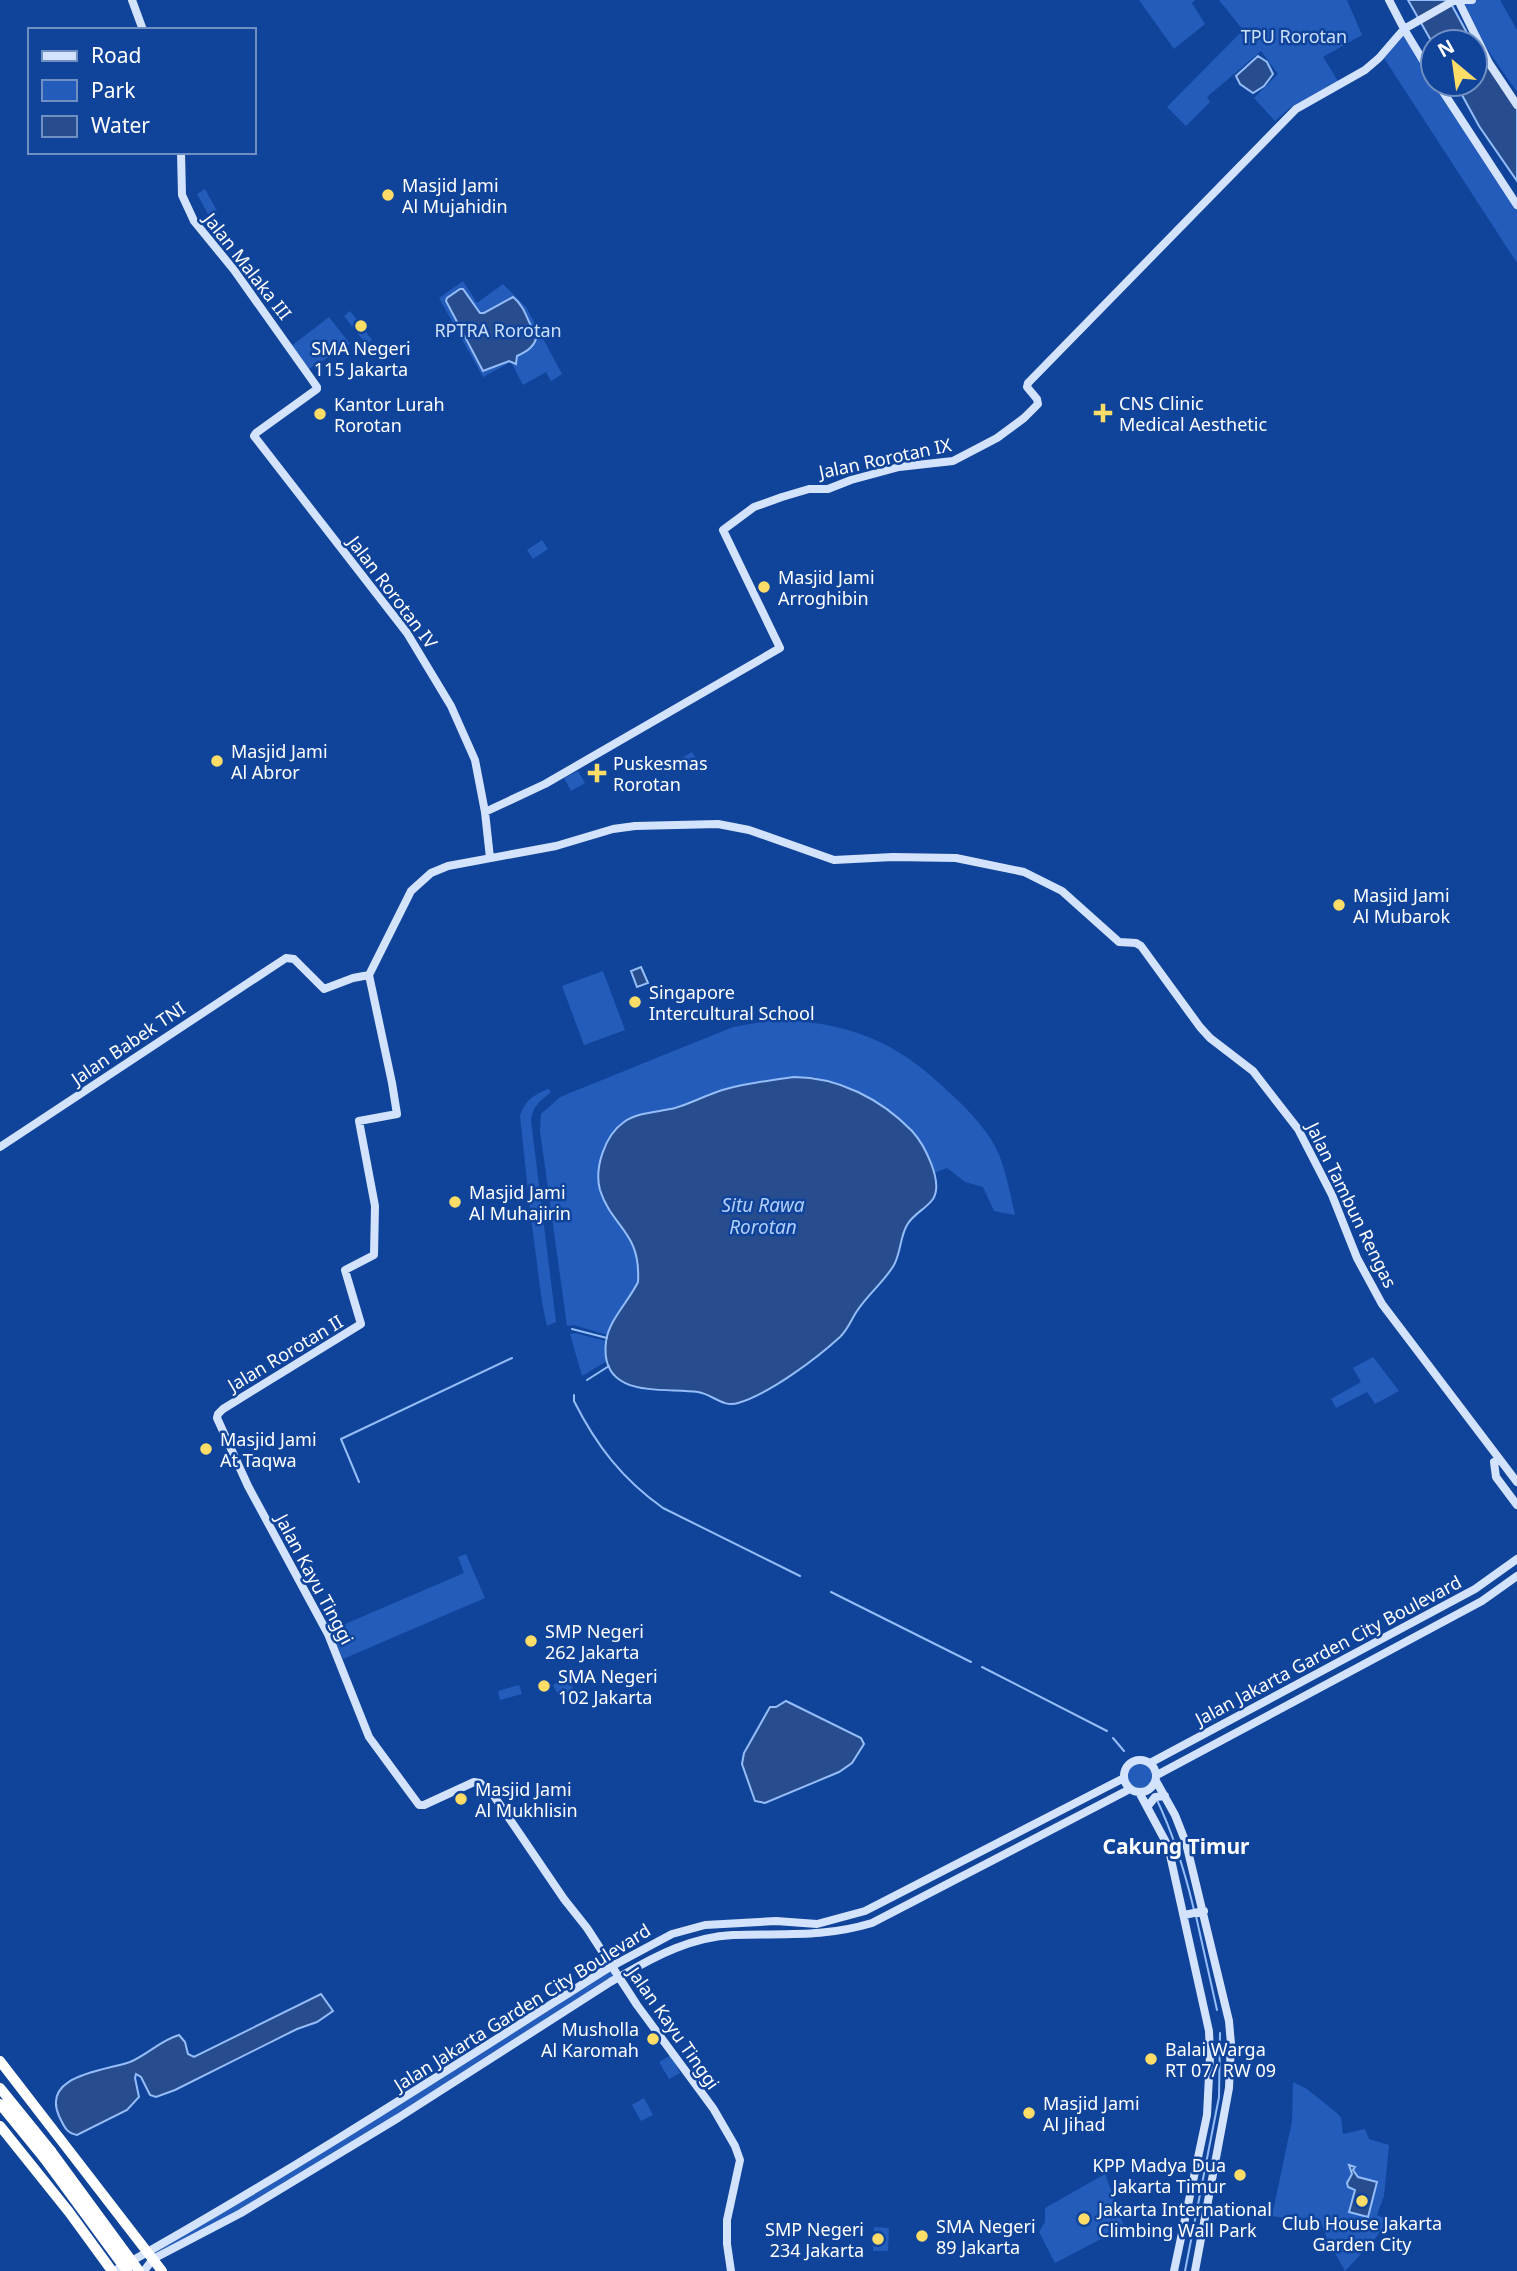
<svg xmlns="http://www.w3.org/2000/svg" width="1517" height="2271" font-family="'Noto Sans',sans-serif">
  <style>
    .green { fill: #235cba }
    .water { fill: #284d8f; stroke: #95bdf8; stroke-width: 2 }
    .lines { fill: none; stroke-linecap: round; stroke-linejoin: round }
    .stream { stroke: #95bdf8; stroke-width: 2 }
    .secondary { stroke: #d4e3fd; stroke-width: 8 }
    .highway { stroke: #fff; stroke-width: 10 }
    .secondary-bridge { stroke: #d4e3fd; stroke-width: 8 }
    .highway-bridge { stroke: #fff; stroke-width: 10 }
    .poi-dot { fill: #ffdd67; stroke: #10449b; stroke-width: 2.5 }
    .labels { text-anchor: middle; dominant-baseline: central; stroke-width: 5; stroke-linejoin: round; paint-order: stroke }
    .park-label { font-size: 18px; fill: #cce0fe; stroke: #10449b }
    .poi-label { font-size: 18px; fill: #fff; stroke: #10449b; text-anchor: start }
    .street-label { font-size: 18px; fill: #fff; stroke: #10449b }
    .water-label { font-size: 19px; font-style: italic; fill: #b0cefb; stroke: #10449b }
    .quarter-label { font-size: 21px; font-weight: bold; fill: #fff; stroke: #10449b }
  </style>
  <rect width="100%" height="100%" fill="#10449b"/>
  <!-- green -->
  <path class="green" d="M 1139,0 L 1195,0 L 1192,3 L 1205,24 L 1174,49 Z
    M 1219,0 L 1347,0 L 1362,35 L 1323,57 L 1338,81 L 1291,107 L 1275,121 L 1254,98 L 1278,74 L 1261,51 L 1207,97 L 1210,102 L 1186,126 L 1167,107 L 1243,30 Z
    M 1463,0 L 1500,0 L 1517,30 L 1517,92 L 1485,46 Z
    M 1404,29 L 1433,75 L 1433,84 L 1439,84 L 1517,204 L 1517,263 L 1382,55 Z
    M 205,189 L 217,211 L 209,216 L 197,194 Z
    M 463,281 L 477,303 L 503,284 L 526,307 L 562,374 L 551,381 L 546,372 L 523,385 L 511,362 L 483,377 L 439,298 Z
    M 350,311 L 372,340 L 366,344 L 344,316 Z
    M 329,317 L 350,344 L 309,369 L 290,347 Z
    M 542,540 L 548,549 L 533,559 L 527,550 Z
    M 692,752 L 698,761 L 683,770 L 678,760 Z
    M 578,771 L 585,783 L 571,791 L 564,778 Z
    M 603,971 L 625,1030 L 584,1045 L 562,986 Z
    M 772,1020 C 848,1021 897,1041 951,1094 C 968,1110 985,1127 996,1148 C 1006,1169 1010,1193 1015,1215 L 994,1211 L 983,1187 L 965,1182 L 947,1168 L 934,1173 L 930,1160 L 815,1077 C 785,1077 753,1081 724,1090 C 708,1094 694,1102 678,1107 C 649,1116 633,1111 611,1136 L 626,1231 L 633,1244 L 639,1271 L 638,1282 L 631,1297 L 607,1335 L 574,1325 L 567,1326 L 540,1131 L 541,1114 L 560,1097 L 733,1027 Z
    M 548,1089 L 551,1091 L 550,1093 C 539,1102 532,1107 531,1121 L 556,1322 L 547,1326 L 542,1302 L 530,1210 L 520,1116 C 525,1100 534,1095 548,1089 Z
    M 575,1333 L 606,1341 L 607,1361 L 582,1376 L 570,1334 Z
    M 1373,1357 L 1399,1391 L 1375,1404 L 1367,1392 L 1336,1408 L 1331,1399 L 1361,1382 L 1353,1368 Z
    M 466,1554 L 485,1598 L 343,1659 L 331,1630 L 464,1573 L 458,1557 Z
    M 567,1677 L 574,1690 L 560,1698 L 553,1685 Z
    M 519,1685 L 522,1694 L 500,1700 L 498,1691 Z
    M1124 1776a16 16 0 1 1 32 0a16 16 0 1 1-32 0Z
    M 610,1967 L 617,1978 L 375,2132 L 158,2257 L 148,2252 Z
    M 671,2055 L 680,2073 L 669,2079 L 659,2062 Z
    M 1293,2082 L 1307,2089 L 1338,2114 L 1341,2118 L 1343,2134 L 1365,2129 L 1369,2139 L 1389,2145 L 1384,2196 L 1377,2215 L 1388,2220 L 1374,2240 L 1345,2271 L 1327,2239 L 1322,2224 L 1272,2216 L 1292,2121 Z
    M 644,2098 L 653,2115 L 641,2121 L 632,2105 Z
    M 1105,2174 L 1123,2223 L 1122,2228 L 1055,2263 L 1039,2232 L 1045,2222 L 1045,2208 Z
    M 874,2227 L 889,2228 L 888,2251 L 873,2251 Z"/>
  <!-- water -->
  <path class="water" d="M 1408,0 L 1449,0 L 1472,42 L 1433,42 L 1433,44 Z
    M 1475,46 L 1517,108 L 1517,181 L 1479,126 L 1456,84 L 1475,84 Z
    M 1258,56 L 1267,62 L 1273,74 L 1264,86 L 1253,93 L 1240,84 L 1236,76 Z
    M 460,289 L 463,289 L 480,313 L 484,313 L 513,297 C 527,308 527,324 537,335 C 535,346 528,351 517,356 L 516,364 L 509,361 L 483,371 L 446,301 L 447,298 Z
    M 641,967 L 648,983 L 637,987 L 631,971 Z
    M 794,1077 C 838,1077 881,1099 912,1131 C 924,1144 944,1182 933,1199 C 926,1209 913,1214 907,1225 C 900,1237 901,1252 894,1265 C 884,1282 868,1294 857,1311 C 851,1320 848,1329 840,1337 C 816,1359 769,1394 738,1403 C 723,1408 712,1394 698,1392 C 664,1387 599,1400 606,1342 C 608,1321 629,1301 638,1282 C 641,1231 612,1228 600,1190 C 594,1168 605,1135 624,1122 C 638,1112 659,1112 675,1108 C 692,1103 708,1094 726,1089 C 748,1083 771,1080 794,1077 Z
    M 786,1701 L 861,1738 L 864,1744 L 852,1763 L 839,1772 L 765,1803 L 755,1801 L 742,1764 L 744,1753 L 770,1707 L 776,1707 Z
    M 321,1994 L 333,2011 L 317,2022 L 297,2029 L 175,2090 L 156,2097 L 150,2095 L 141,2077 L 136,2074 L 135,2078 L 139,2097 L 127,2110 L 77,2135 C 66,2133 64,2126 59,2116 C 41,2075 104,2071 130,2062 C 147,2055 161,2040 179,2035 L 185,2042 L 188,2054 L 194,2057 Z
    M 1349,2165 L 1355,2167 L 1353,2170 L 1358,2177 L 1377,2182 L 1368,2217 L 1349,2212 L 1355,2190 L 1348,2187 L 1347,2183 L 1352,2174 Z"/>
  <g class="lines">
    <!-- stream -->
    <path class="stream" d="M 572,1329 L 607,1338
      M 587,1380 L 609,1366
      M 574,1395 L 574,1401 C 596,1445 622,1479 663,1508 L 800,1576
      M 359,1482 L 341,1439 L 512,1358
      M 831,1592 L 971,1662
      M 982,1667 L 1107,1731
      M 1113,1738 L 1124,1751
      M 1157,1800 C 1174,1836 1185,1872 1194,1910
      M 1196,1916 L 1217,2010
      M 1185,2271 L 1219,2097 L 1220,2033"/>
    <!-- secondary -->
    <path class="secondary" d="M 132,0 L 143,30
      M 1389,0 L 1404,29 L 1433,77
      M 1458,0 L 1489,63 L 1517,105
      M 1462,0 L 1472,0
      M 1438,84 L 1517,205
      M 181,152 L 182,195 L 194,221 L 234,270 L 317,387 L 317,389 L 256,433 L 254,436 L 407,633 L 451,706 L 475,760 L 485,812 L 490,858
      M 485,812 L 545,784 L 780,648 L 723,530 L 754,507 L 782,497 L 809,489 L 828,489 L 851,480 L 899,467 L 953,461 L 997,438 L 1024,418 L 1038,404 L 1037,399 L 1027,387 L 1028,383 L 1296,109 L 1365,70 L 1379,58 L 1404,29 L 1455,0
      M 0,1147 L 286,958 L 294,959 L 324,989 L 353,978 L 369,975
      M 1494,1462 L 1496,1477 L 1517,1505
      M1124 1776a16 16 0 1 1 32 0a16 16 0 1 1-32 0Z
      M 1150,1763 L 1475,1589 L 1517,1559
      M 1157,1775 L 1482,1601 L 1517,1576
      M 1156,1781 L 1175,1815 L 1186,1843 L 1229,2021 L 1231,2044 L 1229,2088 L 1195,2271
      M 1139,1792 L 1168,1846 L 1209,2031 L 1210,2056 L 1207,2115 L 1174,2271
      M 1148,1806 L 1155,1797 L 1165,1796
      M 1184,1915 L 1204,1911
      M 616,1964 L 672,1934 L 705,1925 L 776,1921 L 817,1924 L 865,1911 L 1124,1778
      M 623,1975 C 657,1955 692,1937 733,1935 C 784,1933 822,1938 872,1923 L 1130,1789
      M 114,2271 C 282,2177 443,2073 605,1970
      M 144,2271 L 153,2259 L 241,2213 L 398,2118 L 612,1981
      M 731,2271 L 727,2244 L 727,2220 L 740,2160 L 735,2146 L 713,2108 L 637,2005 L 587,1928 L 564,1899 L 494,1796 L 480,1783 L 474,1782 L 424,1805 L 419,1805 L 369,1737 L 328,1634 L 248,1486 L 217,1418 L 218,1414 L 223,1409 L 361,1324 L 345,1270 L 374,1255 L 375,1206 L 359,1121 L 397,1114 L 392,1083 L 369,975 L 411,891 L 431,873 L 448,866 L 556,846 L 613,829 L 635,826 L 718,824 L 749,830 L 834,860 L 893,857 L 956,858 L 1024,872 L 1062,891 L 1119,942 L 1136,943 L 1141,946 L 1200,1027 L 1210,1038 L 1253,1071 L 1298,1129 L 1332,1195 L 1357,1258 L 1382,1304 L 1517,1482"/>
    <!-- highway -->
    <path class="highway" d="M 0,2061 L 162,2271
      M 0,2088 L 51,2151
      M 0,2104 L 44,2158
      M 0,2126 L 69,2212 L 112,2271"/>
    <!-- secondary-bridge -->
    <path class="secondary-bridge" d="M 605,1970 L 616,1964
      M 612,1981 L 623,1975"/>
    <!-- highway-bridge -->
    <path class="highway-bridge" d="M 51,2151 L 139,2271
      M 44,2158 L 127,2271"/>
  </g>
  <!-- markers -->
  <g class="poi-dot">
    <circle cx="388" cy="195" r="7"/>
    <circle cx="361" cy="326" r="7"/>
    <path d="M1099.5 402.5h7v7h7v7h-7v7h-7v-7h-7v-7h7z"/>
    <circle cx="320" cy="414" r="7"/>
    <circle cx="764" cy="587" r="7"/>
    <circle cx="217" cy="761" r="7"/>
    <path d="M593.5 762.5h7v7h7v7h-7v7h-7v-7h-7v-7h7z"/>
    <circle cx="1339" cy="905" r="7"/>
    <circle cx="635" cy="1002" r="7"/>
    <circle cx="455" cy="1202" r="7"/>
    <circle cx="206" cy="1449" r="7"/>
    <circle cx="531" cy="1641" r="7"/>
    <circle cx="544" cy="1686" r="7"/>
    <circle cx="461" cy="1799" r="7"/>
    <circle cx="653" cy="2039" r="7"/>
    <circle cx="1151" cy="2059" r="7"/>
    <circle cx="1029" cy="2113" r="7"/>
    <circle cx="1240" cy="2175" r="7"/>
    <circle cx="1362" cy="2201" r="7"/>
    <circle cx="1084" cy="2219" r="7"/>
    <circle cx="922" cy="2236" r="7"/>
    <circle cx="878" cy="2239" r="7"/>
  </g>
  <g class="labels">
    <!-- park labels -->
    <g class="park-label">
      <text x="1294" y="36">TPU Rorotan</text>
      <text x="498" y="330">RPTRA Rorotan</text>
    </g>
    <!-- poi labels -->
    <g class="poi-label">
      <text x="402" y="185">Masjid Jami<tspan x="402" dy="21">Al Mujahidin</tspan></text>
      <text x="361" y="348" text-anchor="middle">SMA Negeri<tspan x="361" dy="21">115 Jakarta</tspan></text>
      <text x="1119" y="403">CNS Clinic<tspan x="1119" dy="21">Medical Aesthetic</tspan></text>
      <text x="334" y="404">Kantor Lurah<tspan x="334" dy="21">Rorotan</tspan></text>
      <text x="778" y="577">Masjid Jami<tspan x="778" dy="21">Arroghibin</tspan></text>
      <text x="231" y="751">Masjid Jami<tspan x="231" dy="21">Al Abror</tspan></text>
      <text x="613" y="763">Puskesmas<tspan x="613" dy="21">Rorotan</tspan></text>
      <text x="1353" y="895">Masjid Jami<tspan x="1353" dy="21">Al Mubarok</tspan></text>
      <text x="649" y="992">Singapore<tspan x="649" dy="21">Intercultural School</tspan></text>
      <text x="469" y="1192">Masjid Jami<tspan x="469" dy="21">Al Muhajirin</tspan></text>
      <text x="220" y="1439">Masjid Jami<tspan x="220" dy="21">At Taqwa</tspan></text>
      <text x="545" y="1631">SMP Negeri<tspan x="545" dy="21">262 Jakarta</tspan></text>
      <text x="558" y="1676">SMA Negeri<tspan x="558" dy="21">102 Jakarta</tspan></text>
      <text x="475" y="1789">Masjid Jami<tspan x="475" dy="21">Al Mukhlisin</tspan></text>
      <text x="639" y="2029" text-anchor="end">Musholla<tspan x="639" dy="21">Al Karomah</tspan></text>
      <text x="1165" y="2049">Balai Warga<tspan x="1165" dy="21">RT 07/ RW 09</tspan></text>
      <text x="1043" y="2103">Masjid Jami<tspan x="1043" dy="21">Al Jihad</tspan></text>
      <text x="1226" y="2165" text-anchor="end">KPP Madya Dua<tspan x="1226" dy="21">Jakarta Timur</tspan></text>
      <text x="1098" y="2209">Jakarta International<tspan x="1098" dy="21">Climbing Wall Park</tspan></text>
      <text x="1362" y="2223" text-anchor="middle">Club House Jakarta<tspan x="1362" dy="21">Garden City</tspan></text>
      <text x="936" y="2226">SMA Negeri<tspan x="936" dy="21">89 Jakarta</tspan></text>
      <text x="864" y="2229" text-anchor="end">SMP Negeri<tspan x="864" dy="21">234 Jakarta</tspan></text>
    </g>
    <!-- street labels -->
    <g class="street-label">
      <text transform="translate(248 266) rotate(52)">Jalan Malaka III</text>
      <text transform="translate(885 458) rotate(-12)">Jalan Rorotan IX</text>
      <text transform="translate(393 592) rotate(53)">Jalan Rorotan IV</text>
      <text transform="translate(128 1043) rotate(-34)">Jalan Babek TNI</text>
      <text transform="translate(1352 1205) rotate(64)">Jalan Tambun Rengas</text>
      <text transform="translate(285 1353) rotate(-31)">Jalan Rorotan II</text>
      <text transform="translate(315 1579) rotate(62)">Jalan Kayu Tinggi</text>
      <text transform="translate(1328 1650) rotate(-28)">Jalan Jakarta Garden City Boulevard</text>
      <text transform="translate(522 2007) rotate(-32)">Jalan Jakarta Garden City Boulevard</text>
      <text transform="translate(674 2028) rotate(55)">Jalan Kayu Tinggi</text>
    </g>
    <!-- water labels -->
    <g class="water-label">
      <text x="763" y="1205">Situ Rawa<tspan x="763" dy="22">Rorotan</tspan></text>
    </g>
    <!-- quarter labels -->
    <g class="quarter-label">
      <text x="1176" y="1846">Cakung Timur</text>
    </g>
  </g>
  <!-- legend -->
  <rect x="28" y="28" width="228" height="126" fill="#10449b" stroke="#708fc3" stroke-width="2"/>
  <rect x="42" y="51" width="35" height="10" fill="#d4e3fd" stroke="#708fc3" stroke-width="2"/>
  <text x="91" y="63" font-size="21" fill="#ffffff">Road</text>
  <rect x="42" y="80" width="35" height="21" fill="#235cba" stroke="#708fc3" stroke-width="2"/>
  <text x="91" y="98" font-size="21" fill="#ffffff">Park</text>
  <rect x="42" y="116" width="35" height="21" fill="#284d8f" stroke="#708fc3" stroke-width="2"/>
  <text x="91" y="133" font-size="21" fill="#ffffff">Water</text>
  <!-- north arrow -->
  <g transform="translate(1454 63) rotate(331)"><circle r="33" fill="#10449b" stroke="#708fc3" stroke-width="2"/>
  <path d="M0-5L12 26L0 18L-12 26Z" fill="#ffdd67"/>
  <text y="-10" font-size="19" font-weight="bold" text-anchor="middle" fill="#ffffff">N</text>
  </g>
</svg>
